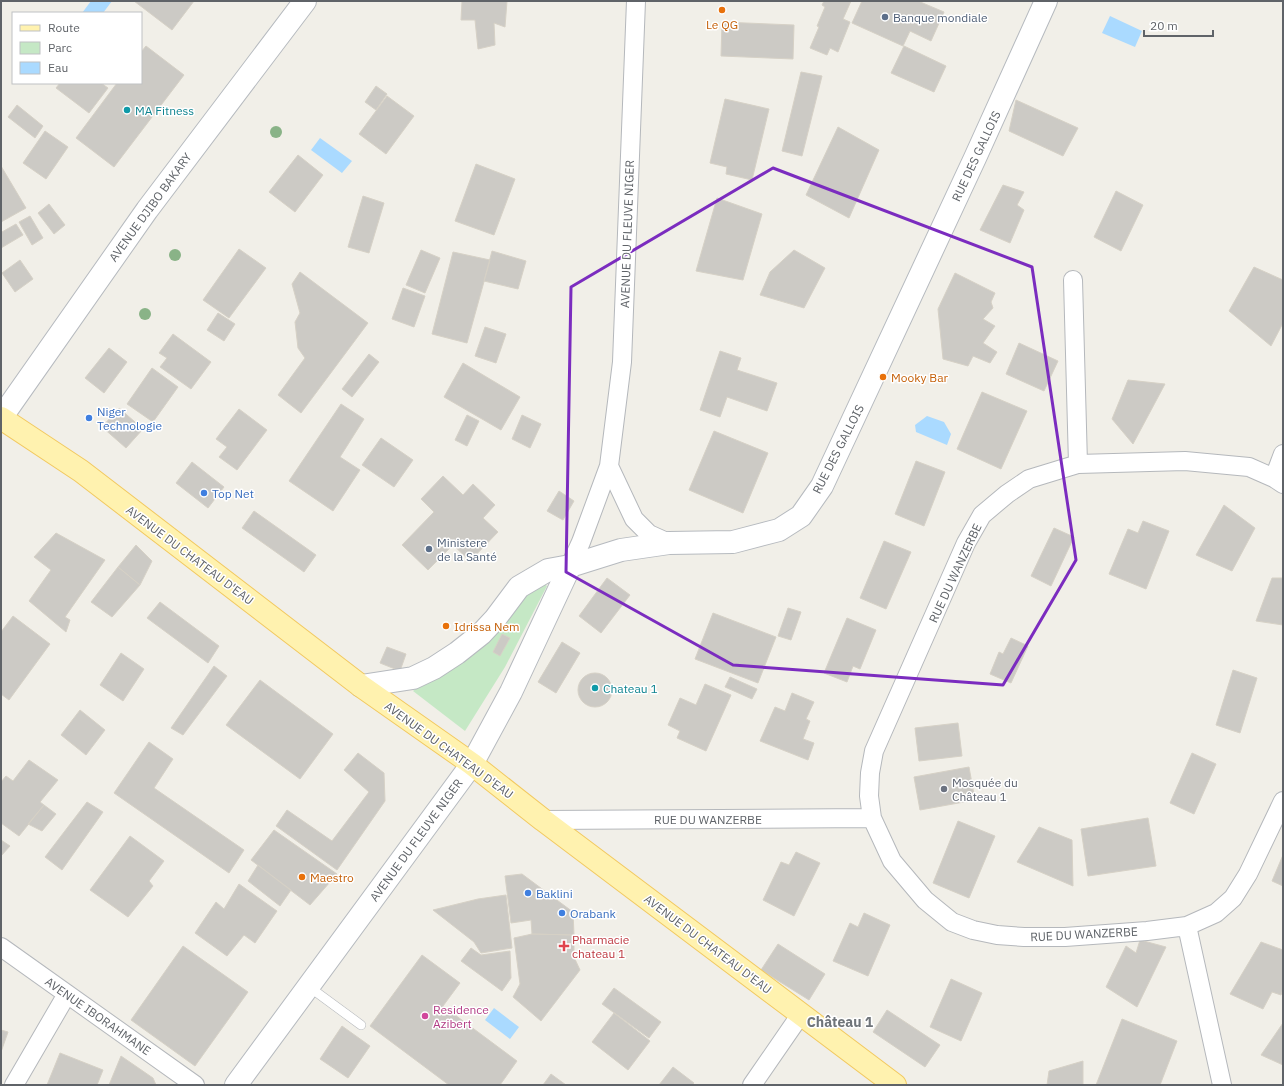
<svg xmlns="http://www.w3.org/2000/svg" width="1284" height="1086" font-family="'IBM Plex Sans',sans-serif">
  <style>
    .green { fill: #c5e8c5 }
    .water { fill: #aadaff }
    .building { fill: #cccac5; stroke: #d6d1c6 }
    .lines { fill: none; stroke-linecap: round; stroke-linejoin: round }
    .lane-casing { stroke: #b5b8bc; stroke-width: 10 }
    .street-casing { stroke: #b5b8bc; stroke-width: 20 }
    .secondary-casing { stroke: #b6babf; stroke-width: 24 }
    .primary-casing { stroke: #f2c960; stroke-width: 24 }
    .lane { stroke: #fff; stroke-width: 9 }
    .street { stroke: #fff; stroke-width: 18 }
    .secondary { stroke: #fff; stroke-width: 22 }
    .primary { stroke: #fff2af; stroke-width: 22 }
    .tree { fill: #89b387 }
    .marked { fill: none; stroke: #7b2cbf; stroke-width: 3; stroke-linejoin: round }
    .food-dot { fill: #e8710a; stroke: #fff; stroke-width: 1.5 }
    .service-dot { fill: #5c6f8a; stroke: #fff; stroke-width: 1.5 }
    .culture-dot { fill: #0f9aa8; stroke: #fff; stroke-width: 1.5 }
    .shop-dot { fill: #3f7fe0; stroke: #fff; stroke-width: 1.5 }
    .worship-dot { fill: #6b7280; stroke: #fff; stroke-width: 1.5 }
    .health-dot { fill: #e0444e; stroke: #fff; stroke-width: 1.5 }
    .hotel-dot { fill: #d1479c; stroke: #fff; stroke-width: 1.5 }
    .labels { text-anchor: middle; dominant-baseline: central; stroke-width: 3; stroke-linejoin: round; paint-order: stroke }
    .service-label { font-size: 12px; fill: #4e5e75; stroke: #fff; text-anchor: start }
    .food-label { font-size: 12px; fill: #c56008; stroke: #fff; text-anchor: start }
    .culture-label { font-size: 12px; fill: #0d838f; stroke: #fff; text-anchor: start }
    .street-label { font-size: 12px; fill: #5f6368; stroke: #fff }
    .shop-label { font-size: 12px; fill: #366cbe; stroke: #fff; text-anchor: start }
    .worship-label { font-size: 12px; fill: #5b616d; stroke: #fff; text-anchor: start }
    .health-label { font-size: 12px; fill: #be3a42; stroke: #fff; text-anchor: start }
    .hotel-label { font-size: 12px; fill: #b23c85; stroke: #fff; text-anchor: start }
    .quarter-label { font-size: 14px; font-weight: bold; fill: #70757a; stroke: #fff }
  </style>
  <rect width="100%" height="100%" fill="#f1efe8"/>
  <!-- green -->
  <path class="green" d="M 539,580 L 547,586 L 505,667 L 465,731 L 413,691 Z"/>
  <!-- water -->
  <path class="water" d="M 91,1 L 112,1 L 103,13 L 82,13 Z
    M 1110,16 L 1142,31 L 1135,47 L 1102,33 Z
    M 320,138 L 352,161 L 342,173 L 311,150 Z
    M 927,416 L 944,422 L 951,434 L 947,445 L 916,432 L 915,425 Z
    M 494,1008 L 519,1027 L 510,1039 L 485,1020 Z"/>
  <!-- building -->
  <path class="building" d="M 134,1 L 194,1 L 172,30 Z
    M 462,1 L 507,1 L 505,27 L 494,23 L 495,45 L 478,49 L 475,20 L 461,20 Z
    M 824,1 L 851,1 L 843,19 L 850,22 L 838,52 L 830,48 L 827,55 L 810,48 L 819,27 L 817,26 L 825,7 L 822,5 Z
    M 862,1 L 918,1 L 944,12 L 931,41 L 910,31 L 903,46 L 852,23 Z
    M 722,22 L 794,25 L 793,59 L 721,56 Z
    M 146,46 L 184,75 L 114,167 L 76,138 L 117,83 L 141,83 L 141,52 Z
    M 904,46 L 946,66 L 934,92 L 891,73 Z
    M 801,72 L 822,76 L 802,156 L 782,151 Z
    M 60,83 L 101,83 L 108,88 L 89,113 L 56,88 Z
    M 376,86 L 387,94 L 376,110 L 365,102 Z
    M 387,96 L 414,116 L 386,154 L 359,134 Z
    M 725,99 L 769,109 L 752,180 L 726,174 L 727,167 L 710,163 Z
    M 1016,100 L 1078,128 L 1063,156 L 1009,131 Z
    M 17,105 L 43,126 L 35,138 L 8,117 Z
    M 838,127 L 879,150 L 849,218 L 806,195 Z
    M 45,131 L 68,147 L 46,179 L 23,163 Z
    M 298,155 L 323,175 L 295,212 L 269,192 Z
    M 476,164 L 515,179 L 494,235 L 455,221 Z
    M 1,166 L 26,208 L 1,222 Z
    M 1003,185 L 1024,192 L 1017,205 L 1024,210 L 1010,243 L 980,230 Z
    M 1116,191 L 1143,205 L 1121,251 L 1094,237 Z
    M 363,196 L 384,203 L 369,253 L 348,247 Z
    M 717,198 L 762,214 L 743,280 L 696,271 Z
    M 49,204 L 65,225 L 54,234 L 38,213 Z
    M 30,216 L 43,238 L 32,245 L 19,222 Z
    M 16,224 L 23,235 L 1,248 L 1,230 L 2,232 Z
    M 239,249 L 266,268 L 229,318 L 203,300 Z
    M 421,250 L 440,258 L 425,293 L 406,285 Z
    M 794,250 L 825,268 L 804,308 L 760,295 L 770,272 Z
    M 492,251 L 526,261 L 518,289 L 484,281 Z
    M 453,252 L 490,260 L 467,343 L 432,334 Z
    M 20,260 L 33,279 L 15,292 L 2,273 Z
    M 1254,267 L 1283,280 L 1283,323 L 1271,346 L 1229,311 Z
    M 300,272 L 368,323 L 301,413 L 278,395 L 305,358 L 298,348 L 295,322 L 300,313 L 292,284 Z
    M 955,273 L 995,293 L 991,302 L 993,308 L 983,319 L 995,326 L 983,343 L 997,352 L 990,363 L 973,356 L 968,366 L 943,359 L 938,309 Z
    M 403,288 L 425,296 L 414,327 L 392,319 Z
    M 218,313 L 235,324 L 224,341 L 207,330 Z
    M 485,327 L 506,334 L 496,363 L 475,356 Z
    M 173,334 L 211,362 L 191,389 L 160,367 L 167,358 L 159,353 Z
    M 1019,343 L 1058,361 L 1044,391 L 1006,374 Z
    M 109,348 L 127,362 L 104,393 L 85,378 Z
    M 720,351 L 741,358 L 737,370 L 777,383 L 767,411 L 727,397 L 720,417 L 700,410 Z
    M 369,354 L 379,362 L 352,397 L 342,389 Z
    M 463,363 L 520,397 L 501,430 L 444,397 Z
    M 152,368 L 178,387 L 153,422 L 127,404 Z
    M 1128,380 L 1165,384 L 1133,444 L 1112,419 Z
    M 982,392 L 1027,411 L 1001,469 L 957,449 Z
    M 341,404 L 364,419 L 340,457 L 360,470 L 333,511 L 289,481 Z
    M 119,408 L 143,429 L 126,448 L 102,427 Z
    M 239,409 L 267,430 L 237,470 L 219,457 L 227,447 L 216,439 Z
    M 467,415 L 479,421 L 467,446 L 455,440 Z
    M 522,415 L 541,424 L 530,448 L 512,439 Z
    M 714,431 L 768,453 L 743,513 L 689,490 Z
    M 381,438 L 413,460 L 394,487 L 362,465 Z
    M 916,461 L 945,472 L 924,526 L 895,514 Z
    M 192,462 L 224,487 L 208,508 L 176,483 Z
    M 443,476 L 463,495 L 473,484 L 495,505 L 483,518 L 498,532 L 470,561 L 453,545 L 428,570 L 402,545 L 434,512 L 421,499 Z
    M 559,491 L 574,501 L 563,520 L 547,511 Z
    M 1224,505 L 1255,528 L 1232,571 L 1196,555 Z
    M 254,511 L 316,555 L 304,572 L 242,528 Z
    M 1143,521 L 1169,531 L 1146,589 L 1109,574 L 1128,529 L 1138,533 Z
    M 1054,528 L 1074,537 L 1051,586 L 1031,576 Z
    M 56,533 L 105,560 L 65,617 L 70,620 L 66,632 L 29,601 L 51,570 L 34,557 Z
    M 884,541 L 911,552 L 886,609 L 860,598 Z
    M 136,545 L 152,561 L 140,585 L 118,567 Z
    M 118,567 L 140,585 L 112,617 L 91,602 Z
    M 607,578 L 630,595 L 601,633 L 579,616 Z
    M 1272,578 L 1283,578 L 1283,625 L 1256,621 Z
    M 160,602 L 219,646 L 208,663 L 147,618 Z
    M 788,608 L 801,612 L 791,640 L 778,636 Z
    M 713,613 L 776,637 L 758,683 L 695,659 Z
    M 13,616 L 50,644 L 9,700 L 1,694 L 1,632 Z
    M 847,618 L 876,630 L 860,669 L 853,666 L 847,682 L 824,673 Z
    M 502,634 L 510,638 L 500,656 L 493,652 Z
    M 1011,638 L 1028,646 L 1011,683 L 990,674 L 999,652 L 1003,654 Z
    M 562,642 L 580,653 L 556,693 L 538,682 Z
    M 387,647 L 406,654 L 400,671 L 380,663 Z
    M 121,653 L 144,669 L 123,701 L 100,685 Z
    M 214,666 L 227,676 L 183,735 L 171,728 Z
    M 1233,670 L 1257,678 L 1240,733 L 1216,725 Z
    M578 690a17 17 0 1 1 34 0a17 17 0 1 1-34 0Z
    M 730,677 L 757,689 L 752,699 L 725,687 Z
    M 260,680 L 333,734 L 300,779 L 226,725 Z
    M 705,684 L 731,695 L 706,751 L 677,738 L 680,731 L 668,725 L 680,698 L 696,705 Z
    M 792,693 L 814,702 L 806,719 L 810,721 L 803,739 L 814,743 L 808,760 L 760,741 L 775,707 L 785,711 Z
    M 80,710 L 105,730 L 86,755 L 61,735 Z
    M 958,723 L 962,756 L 919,761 L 915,728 Z
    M 149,742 L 173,759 L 154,788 L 244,850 L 229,873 L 114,793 Z
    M 358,753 L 384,773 L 385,801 L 337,870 L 276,826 L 287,810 L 332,841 L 369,792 L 344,770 Z
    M 1192,753 L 1216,764 L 1194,814 L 1170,803 Z
    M 29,760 L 58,780 L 40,802 L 44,805 L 19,836 L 1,823 L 1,782 L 6,776 L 13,781 Z
    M 969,767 L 975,800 L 920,810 L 914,777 Z
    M 87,802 L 103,812 L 62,870 L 45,857 Z
    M 44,805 L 56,814 L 42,831 L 28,824 Z
    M 1148,818 L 1156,866 L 1088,876 L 1081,829 Z
    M 958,821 L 995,836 L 969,898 L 933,883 Z
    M 1039,827 L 1072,840 L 1073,886 L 1017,862 Z
    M 274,830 L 337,874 L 310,905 L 251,860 Z
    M 130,836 L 164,861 L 149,881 L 153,886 L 128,917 L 90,890 Z
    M 1,840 L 10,846 L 1,856 Z
    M 796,852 L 820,863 L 794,916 L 763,900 L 781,862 L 789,865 Z
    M 1283,855 L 1283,886 L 1272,881 Z
    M 258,865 L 291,890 L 280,906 L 248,881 Z
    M 522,874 L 573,912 L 574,935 L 532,934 L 531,920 L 511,923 L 505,876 Z
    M 239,884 L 277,911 L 255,943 L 244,935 L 227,956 L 195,933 L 216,902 L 224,909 Z
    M 506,895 L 512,948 L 481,953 L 474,942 L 433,910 L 478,899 Z
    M 864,913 L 890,925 L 868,976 L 833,961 L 850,923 L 858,927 Z
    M 532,934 L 574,935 L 574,957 L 580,970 L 541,1021 L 513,997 L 520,984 L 514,938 Z
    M 1140,940 L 1166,947 L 1137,1007 L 1106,987 L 1126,946 L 1136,953 Z
    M 1261,942 L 1283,950 L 1283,989 L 1281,995 L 1272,992 L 1263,1009 L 1230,994 Z
    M 778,944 L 825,974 L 809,1000 L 761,970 Z
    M 183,946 L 248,992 L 195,1066 L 131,1020 Z
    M 471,948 L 481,955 L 510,951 L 511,978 L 502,991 L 461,961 Z
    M 422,955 L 460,983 L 443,1006 L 517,1061 L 500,1085 L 449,1085 L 370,1026 Z
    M 951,979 L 982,993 L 961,1041 L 930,1027 Z
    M 614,988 L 661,1022 L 649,1038 L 602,1004 Z
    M 887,1010 L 940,1045 L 925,1067 L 873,1032 Z
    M 614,1013 L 650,1041 L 628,1070 L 592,1042 Z
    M 1122,1019 L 1177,1041 L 1160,1085 L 1096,1085 Z
    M 1283,1023 L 1283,1065 L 1261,1055 Z
    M 342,1026 L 370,1046 L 348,1078 L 320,1059 Z
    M 1,1030 L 8,1032 L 1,1052 Z
    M 60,1053 L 103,1070 L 97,1085 L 47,1085 Z
    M 121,1056 L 153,1078 L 156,1085 L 109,1085 Z
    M 1083,1061 L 1083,1085 L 1047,1085 L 1049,1071 Z
    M 673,1067 L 694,1083 L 692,1085 L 659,1085 Z
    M 551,1074 L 566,1085 L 543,1085 Z"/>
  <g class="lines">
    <!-- lane casing -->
    <g class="lane-casing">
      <path id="lane" d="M 308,986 L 361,1025"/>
    </g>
    <!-- street casing -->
    <g class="street-casing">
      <path id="street" d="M 1073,280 L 1078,464
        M 609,466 L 634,519 L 649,534 L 669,543
        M 1274,478 L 1283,454
        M 1283,484 L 1274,478 L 1249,467 L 1185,461 L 1078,464 L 1029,479 L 1007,494 L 982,515 L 966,543 L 874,751 L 870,773 L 869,796 L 872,818 L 892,861 L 925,900 L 952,922 L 973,930 L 997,935 L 1024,937 L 1065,937 L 1147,931 L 1187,926 L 1216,913 L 1233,898 L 1248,874 L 1283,801
        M 570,566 L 581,542 L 609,466 L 622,362 L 636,1
        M 543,820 L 872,818
        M 1187,926 L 1222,1085
        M 1,947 L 195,1085
        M 14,1085 L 67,994
        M 752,1085 L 801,1014"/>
    </g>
    <!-- secondary casing -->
    <g class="secondary-casing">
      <path id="secondary" d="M 1,418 L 147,210 L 305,1
        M 361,686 L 413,678 L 434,668 L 457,653 L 481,634 L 495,619 L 519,587 L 548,570 L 570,566 L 621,550 L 669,543 L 733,542 L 779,530 L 801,516 L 822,486 L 975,158 L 1046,1
        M 236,1085 L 472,764 L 511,692 L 570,566"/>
    </g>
    <!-- primary casing -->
    <g class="primary-casing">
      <path id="primary" d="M 1,418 L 81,471 L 361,686 L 472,764 L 543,820 L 895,1085"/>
    </g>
    <!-- lane -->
    <use href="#lane" class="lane"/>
    <!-- street -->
    <use href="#street" class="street"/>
    <!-- secondary -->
    <use href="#secondary" class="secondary"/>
    <!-- primary -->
    <use href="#primary" class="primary"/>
  </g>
  <!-- trees -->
  <g class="tree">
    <circle cx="276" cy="132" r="6"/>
    <circle cx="175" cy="255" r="6"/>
    <circle cx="145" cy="314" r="6"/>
  </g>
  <!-- marked area -->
  <path class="marked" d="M 773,168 L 1032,267 L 1076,560 L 1003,685 L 733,665 L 566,572 L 571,287 Z"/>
  <!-- markers -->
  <g class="food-dot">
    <circle cx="722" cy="10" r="4"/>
    <circle cx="883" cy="377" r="4"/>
    <circle cx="446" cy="626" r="4"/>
    <circle cx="302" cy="877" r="4"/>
  </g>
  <g class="service-dot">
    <circle cx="885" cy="17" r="4"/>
    <circle cx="429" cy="549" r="4"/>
  </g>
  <g class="culture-dot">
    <circle cx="127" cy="110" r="4"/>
    <circle cx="595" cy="688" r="4"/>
  </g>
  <g class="shop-dot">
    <circle cx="89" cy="418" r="4"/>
    <circle cx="204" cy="493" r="4"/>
    <circle cx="528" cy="893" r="4"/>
    <circle cx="562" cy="913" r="4"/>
  </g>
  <circle class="worship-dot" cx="944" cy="789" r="4"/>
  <path class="health-dot" d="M562 940h4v4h4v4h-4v4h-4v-4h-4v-4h4z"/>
  <circle class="hotel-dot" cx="425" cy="1016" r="4"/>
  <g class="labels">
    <!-- service labels -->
    <g class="service-label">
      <text x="893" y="17">Banque mondiale</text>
      <text x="437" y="542">Ministere<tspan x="437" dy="14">de la Santé</tspan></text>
    </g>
    <!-- food labels -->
    <g class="food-label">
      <text x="722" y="24" text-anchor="middle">Le QG</text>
      <text x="891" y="377">Mooky Bar</text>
      <text x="454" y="626">Idrissa Nem</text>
      <text x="310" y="877">Maestro</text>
    </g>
    <!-- culture labels -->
    <g class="culture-label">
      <text x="135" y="110">MA Fitness</text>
      <text x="603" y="688">Chateau 1</text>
    </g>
    <!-- street labels -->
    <g class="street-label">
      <text transform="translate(976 156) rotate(-65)">RUE DES GALLOIS</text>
      <text transform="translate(150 207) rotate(-54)">AVENUE DJIBO BAKARY</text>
      <text transform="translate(627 234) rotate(-88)">AVENUE DU FLEUVE NIGER</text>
      <text transform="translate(838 449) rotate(-63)">RUE DES GALLOIS</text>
      <text transform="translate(190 555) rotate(37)">AVENUE DU CHATEAU D'EAU</text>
      <text transform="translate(955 573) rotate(-65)">RUE DU WANZERBE</text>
      <text transform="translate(449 750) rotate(36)">AVENUE DU CHATEAU D'EAU</text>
      <text x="708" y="819">RUE DU WANZERBE</text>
      <text transform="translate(416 840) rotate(-54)">AVENUE DU FLEUVE NIGER</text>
      <text transform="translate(1084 934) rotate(-3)">RUE DU WANZERBE</text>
      <text transform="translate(708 944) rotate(37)">AVENUE DU CHATEAU D'EAU</text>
      <text transform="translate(98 1016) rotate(35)">AVENUE IBORAHMANE</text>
    </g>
    <!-- shop labels -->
    <g class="shop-label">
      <text x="97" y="411">Niger<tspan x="97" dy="14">Technologie</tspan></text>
      <text x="212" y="493">Top Net</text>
      <text x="536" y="893">Baklini</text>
      <text x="570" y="913">Orabank</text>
    </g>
    <!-- worship labels -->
    <g class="worship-label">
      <text x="952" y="782">Mosquée du<tspan x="952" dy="14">Château 1</tspan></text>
    </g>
    <!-- health labels -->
    <g class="health-label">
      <text x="572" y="939">Pharmacie<tspan x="572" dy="14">chateau 1</tspan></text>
    </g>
    <!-- hotel labels -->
    <g class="hotel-label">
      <text x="433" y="1009">Residence<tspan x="433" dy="14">Azibert</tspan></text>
    </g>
    <!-- quarter labels -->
    <g class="quarter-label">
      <text x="840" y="1022">Château 1</text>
    </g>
  </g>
  <!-- border -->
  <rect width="1284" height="1086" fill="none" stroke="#5f6368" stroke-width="4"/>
  <!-- legend -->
  <rect x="12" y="12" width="130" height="72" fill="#ffffff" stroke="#bfc1c3"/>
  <rect x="20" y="25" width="20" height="6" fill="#fff2af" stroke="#bfc1c3"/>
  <text x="48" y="32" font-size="12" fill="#5f6368">Route</text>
  <rect x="20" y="42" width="20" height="12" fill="#c5e8c5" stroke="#bfc1c3"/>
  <text x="48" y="52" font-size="12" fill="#5f6368">Parc</text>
  <rect x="20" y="62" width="20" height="12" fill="#aadaff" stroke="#bfc1c3"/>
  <text x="48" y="72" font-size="12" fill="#5f6368">Eau</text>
  <!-- scale -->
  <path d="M1144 30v6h69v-6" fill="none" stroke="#5f6368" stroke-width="2"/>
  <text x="1150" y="30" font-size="12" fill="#5f6368" stroke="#ffffff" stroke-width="3" paint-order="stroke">20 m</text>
</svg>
